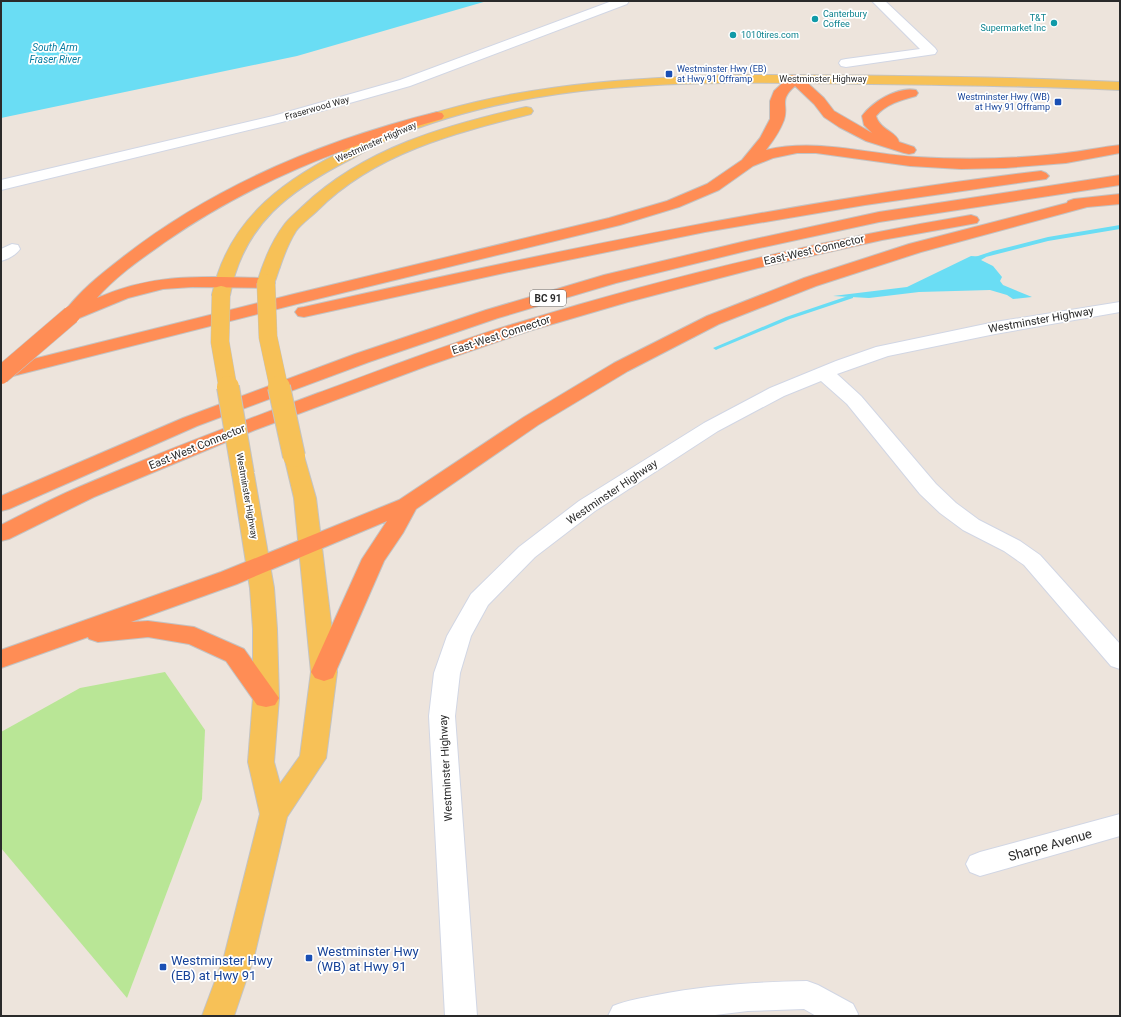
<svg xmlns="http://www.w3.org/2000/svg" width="1121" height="1017" font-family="Roboto,sans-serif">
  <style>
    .green { fill: #b9e696 }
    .water { fill: #6addf4 }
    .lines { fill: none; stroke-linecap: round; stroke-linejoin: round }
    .stream { fill: #6addf4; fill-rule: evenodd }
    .minor-casing { stroke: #d1d6e4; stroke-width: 2 }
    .major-casing { stroke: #c3c3c3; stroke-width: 2 }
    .highway-casing { stroke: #c3c3c3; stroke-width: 2 }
    .minor { fill: #fff; fill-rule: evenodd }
    .major { fill: #f7c157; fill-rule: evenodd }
    .highway { fill: #ff8d55; fill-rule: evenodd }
    .major-bridge-far1-casing { stroke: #c3c3c3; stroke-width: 19; stroke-linecap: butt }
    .major-bridge-casing { stroke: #c3c3c3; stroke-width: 24; stroke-linecap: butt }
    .highway-bridge-casing { stroke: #c3c3c3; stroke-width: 19; stroke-linecap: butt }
    .major-bridge-far1 { stroke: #f7c157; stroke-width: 18 }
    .major-bridge { stroke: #f7c157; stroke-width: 22 }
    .highway-bridge { stroke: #ff8d55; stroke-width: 18 }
    .culture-dot { fill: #0f9aa8; stroke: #fff; stroke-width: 1.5 }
    .transit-dot { fill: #1a4fb4; stroke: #fff; stroke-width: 1.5 }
    .labels { text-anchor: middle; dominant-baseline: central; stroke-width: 3.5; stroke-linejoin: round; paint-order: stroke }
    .far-culture-label { font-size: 9px; fill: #0d838f; stroke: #fff; text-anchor: start }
    .far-transit-label { font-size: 9px; fill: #164399; stroke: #fff; text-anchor: start }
    .far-street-label { font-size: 9px; fill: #2a2a2a; stroke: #fff }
    .far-water-label { font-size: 10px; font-style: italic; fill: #077ca1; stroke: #fff }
    .shield { fill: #fff; stroke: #6a6a6a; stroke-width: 1 }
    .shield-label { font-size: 10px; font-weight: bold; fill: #2a2a2a }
    .street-label { font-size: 11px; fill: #2a2a2a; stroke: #fff }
    .near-street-label { font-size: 13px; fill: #2a2a2a; stroke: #fff }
    .near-transit-label { font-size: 13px; fill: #164399; stroke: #fff; text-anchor: start }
  </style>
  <rect width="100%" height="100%" fill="#ede4dc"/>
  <!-- green -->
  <path class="green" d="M 165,672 L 205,730 L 202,799 L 127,998 L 1,848 L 1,732 L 80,688 Z"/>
  <!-- water -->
  <path class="water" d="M 1,1 L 487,1 L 297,56 L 1,118 Z
    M 971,256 L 986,257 L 981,260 L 993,266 L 1002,277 L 1000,281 L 1003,285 L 1032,297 L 1013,299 L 1007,295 L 990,290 L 919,292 L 869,298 L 833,296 L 907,287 Z"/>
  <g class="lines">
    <!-- stream -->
    <path class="stream" d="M 1120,225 L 1120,229 L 1048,241 L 978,259 L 975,257 L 993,251 L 1048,237 Z
      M 851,295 L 853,296 L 853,298 L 790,319 L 718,349 L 716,350 L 713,348 L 786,317 Z"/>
    <!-- minor casing -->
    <g class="minor-casing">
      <path id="minor" d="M 612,1 L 629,1 L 627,4 L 410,86 L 282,122 L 1,190 L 1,180 L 273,116 L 400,80 Z
        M 872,1 L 885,1 L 935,48 L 937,51 L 935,54 L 846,67 L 841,66 L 839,63 L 841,60 L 846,59 L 920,49 Z
        M 12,244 L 18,245 L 20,249 C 16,255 8,259 1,261 L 1,249 Z
        M 1120,302 L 1120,312 L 995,334 L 888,356 L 837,374 L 861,396 L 936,484 L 956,503 L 979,520 L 1020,541 L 1040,555 L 1120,644 L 1120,669 L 1111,666 L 1024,565 L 1004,551 L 963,530 L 940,513 L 920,494 L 847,404 L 821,381 L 784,396 L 718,431 L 595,511 L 535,557 L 488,605 L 471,636 L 460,673 L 455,716 L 477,1016 L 445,1016 L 429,716 L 434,673 L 447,636 L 471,594 L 519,547 L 579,501 L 704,423 L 770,388 L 836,361 L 876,347 L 995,322 Z
        M 1120,814 L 1120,836 L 980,876 L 970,872 L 966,864 L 970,856 L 980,852 Z
        M 807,981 L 818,985 L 853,1004 L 858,1014 L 857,1016 L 816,1016 L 804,1009 L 748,1011 L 707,1016 L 608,1016 L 613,1006 C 627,1000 642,998 657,995 C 707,985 757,982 807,981 Z"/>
    </g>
    <!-- major casing -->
    <g class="major-casing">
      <path id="major" d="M 736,75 C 864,75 992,76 1120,82 L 1120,90 C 1037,86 954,85 871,84 C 711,82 540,75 390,139 C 377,144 364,152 351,159 C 290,190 243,224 230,295 L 227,299 L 221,300 L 215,299 L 212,295 C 227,224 277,184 339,153 C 353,146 366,138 380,132 C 494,86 615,78 736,75 Z
        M 526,107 L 531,108 L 533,111 L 531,114 C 455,133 375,153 318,210 C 311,217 302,223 296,231 C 289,242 284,255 280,267 C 277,274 276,281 272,287 L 266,288 L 260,287 L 257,283 C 263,263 271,242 284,225 C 289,218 297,212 303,206 C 364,148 446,125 526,107 Z
        M 294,450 L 301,452 L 304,456 L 316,498 L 337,672 L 326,758 L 287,817 L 254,957 L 234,1016 L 202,1016 L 224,957 L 260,814 L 248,762 L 253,698 L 253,629 L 250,588 L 232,474 L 235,469 L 243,467 L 251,469 L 254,474 L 274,588 L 277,629 L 279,698 L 274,762 L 280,784 L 300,756 L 311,672 L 294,498 L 284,456 L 287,452 Z"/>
    </g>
    <!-- highway casing -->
    <g class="highway-casing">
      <path id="highway" d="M 795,75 L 800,76 L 824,98 L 834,111 L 872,133 L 864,125 L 862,116 C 872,102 898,86 916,90 L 918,93 L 916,96 C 901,100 886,104 876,116 C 880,130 897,132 899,142 L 914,147 L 916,150 L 914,153 L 909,154 L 904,153 L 866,141 L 839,127 L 824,117 L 814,104 L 795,86 C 778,101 789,104 784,120 C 780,131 773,141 766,150 C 817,138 865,154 917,157 C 967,160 1016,159 1066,153 C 1084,151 1102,147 1120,145 L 1120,153 L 1066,163 L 1005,168 L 961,169 L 910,166 L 816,153 L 797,153 L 773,158 L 753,166 L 719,190 L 679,207 L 620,225 L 297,304 L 1,379 L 1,367 L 294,294 L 609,218 L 667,201 L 707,184 L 742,160 L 760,138 L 770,119 L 770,101 L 774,91 L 790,76 Z
        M 437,112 L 442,113 L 444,116 L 442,119 C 342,146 250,183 165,242 C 141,259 116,276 97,298 C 157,272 202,277 266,278 L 272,279 L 275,283 L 272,287 L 266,288 L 192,287 L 163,289 L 128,298 L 77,319 L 71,320 L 65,319 L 62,315 C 78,292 101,274 123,257 C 215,185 324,140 437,112 Z
        M 1041,171 L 1046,173 L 1049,176 L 1046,179 L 865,205 L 705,232 L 504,273 L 304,317 L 298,316 L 295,312 L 298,308 L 304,307 C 548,252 793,201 1041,171 Z
        M 1120,175 L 1120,185 L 879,222 L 746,251 L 616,283 L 498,318 L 369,362 L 197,426 L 9,509 L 1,511 L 1,496 L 183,418 L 355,354 L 486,310 L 604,275 L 746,241 L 879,212 Z
        M 1120,194 L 1120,204 L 1087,207 L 921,252 L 816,286 L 719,324 L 628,371 L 538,425 L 416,509 L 403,533 L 384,561 L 333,678 L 324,681 L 315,678 L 311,672 L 362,559 L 387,521 L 237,584 L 131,622 L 148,621 L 194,627 L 244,649 L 279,698 L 275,705 L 266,707 L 257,705 L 226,661 L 189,644 L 148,637 L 98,642 L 89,639 L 88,637 L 1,668 L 1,650 L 221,572 L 399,500 L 524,417 L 614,363 L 707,316 L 804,278 L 909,244 L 1067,203 L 1068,201 L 1074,199 Z
        M 971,215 L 977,217 L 979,220 L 977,223 L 882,240 L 758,268 L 628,302 L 529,331 L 427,366 L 255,430 L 94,497 L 9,539 L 1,541 L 1,525 C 27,512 53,498 79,487 C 158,453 238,423 318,393 C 384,369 450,343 517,323 C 666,277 818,241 971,215 Z"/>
    </g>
    <!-- minor -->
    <use href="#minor" class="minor"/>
    <!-- major -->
    <use href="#major" class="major"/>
    <!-- highway -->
    <use href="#highway" class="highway"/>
    <!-- major-bridge-far1 casing -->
    <g class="major-bridge-far1-casing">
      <path id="major-bridge-far1" d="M 266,283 L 268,337 L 279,388
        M 221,295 L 220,342 L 228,388"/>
    </g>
    <!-- major-bridge casing -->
    <g class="major-bridge-casing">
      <path id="major-bridge" d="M 228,387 L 243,474
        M 279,387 L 294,456"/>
    </g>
    <!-- highway-bridge casing -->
    <g class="highway-bridge-casing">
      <path id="highway-bridge" d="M 1,375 L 71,315"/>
    </g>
    <!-- major-bridge-far1 -->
    <use href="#major-bridge-far1" class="major-bridge-far1"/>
    <!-- major-bridge -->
    <use href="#major-bridge" class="major-bridge"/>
    <!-- highway-bridge -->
    <use href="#highway-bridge" class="highway-bridge"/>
  </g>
  <!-- markers -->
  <g class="culture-dot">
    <circle cx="815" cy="19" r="4"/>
    <circle cx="1054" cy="23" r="4"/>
    <circle cx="733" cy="35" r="4"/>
  </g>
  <g class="transit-dot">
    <rect x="665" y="70" width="8" height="8" rx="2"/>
    <rect x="1054" y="98" width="8" height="8" rx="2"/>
    <rect x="305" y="954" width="8" height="8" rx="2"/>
    <rect x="159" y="963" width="8" height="8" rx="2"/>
  </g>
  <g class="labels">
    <!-- far-culture labels -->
    <g class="far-culture-label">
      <text x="823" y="14">Canterbury<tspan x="823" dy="10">Coffee</tspan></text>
      <text x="1046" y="18" text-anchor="end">T&amp;T<tspan x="1046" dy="10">Supermarket Inc</tspan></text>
      <text x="741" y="35">1010tires.com</text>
    </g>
    <!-- far-transit labels -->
    <g class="far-transit-label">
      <text x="677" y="69">Westminster Hwy (EB)<tspan x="677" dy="10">at Hwy 91 Offramp</tspan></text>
      <text x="1050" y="97" text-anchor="end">Westminster Hwy (WB)<tspan x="1050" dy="10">at Hwy 91 Offramp</tspan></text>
    </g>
    <!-- far-street labels -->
    <g class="far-street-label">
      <text x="823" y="79">Westminster Highway</text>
      <text transform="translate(317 108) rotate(-16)">Fraserwood Way</text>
      <text transform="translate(376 142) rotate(-24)">Westminster Highway</text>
      <text transform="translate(247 496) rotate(80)">Westminster Highway</text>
    </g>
    <!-- far-water labels -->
    <g class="far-water-label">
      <text x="55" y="47">South Arm<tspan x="55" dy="12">Fraser River</tspan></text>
    </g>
    <!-- shield labels -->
    <rect class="shield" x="530" y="290" width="36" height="16" rx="3"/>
    <g class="shield-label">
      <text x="548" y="298">BC 91</text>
    </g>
    <!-- street labels -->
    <g class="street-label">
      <text transform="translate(814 250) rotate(-13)">East-West Connector</text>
      <text transform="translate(1041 320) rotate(-10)">Westminster Highway</text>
      <text transform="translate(501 335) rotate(-18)">East-West Connector</text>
      <text transform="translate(197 447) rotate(-22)">East-West Connector</text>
      <text transform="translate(612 492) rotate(-34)">Westminster Highway</text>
      <text transform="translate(446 768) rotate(-93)">Westminster Highway</text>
    </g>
    <!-- near-street labels -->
    <g class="near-street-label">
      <text transform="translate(1050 845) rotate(-16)">Sharpe Avenue</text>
    </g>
    <!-- near-transit labels -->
    <g class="near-transit-label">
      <text x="317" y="951">Westminster Hwy<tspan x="317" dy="15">(WB) at Hwy 91</tspan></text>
      <text x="171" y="960">Westminster Hwy<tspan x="171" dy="15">(EB) at Hwy 91</tspan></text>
    </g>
  </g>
  <!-- border -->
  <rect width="1121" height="1017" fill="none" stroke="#2a2a2a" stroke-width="4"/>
</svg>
